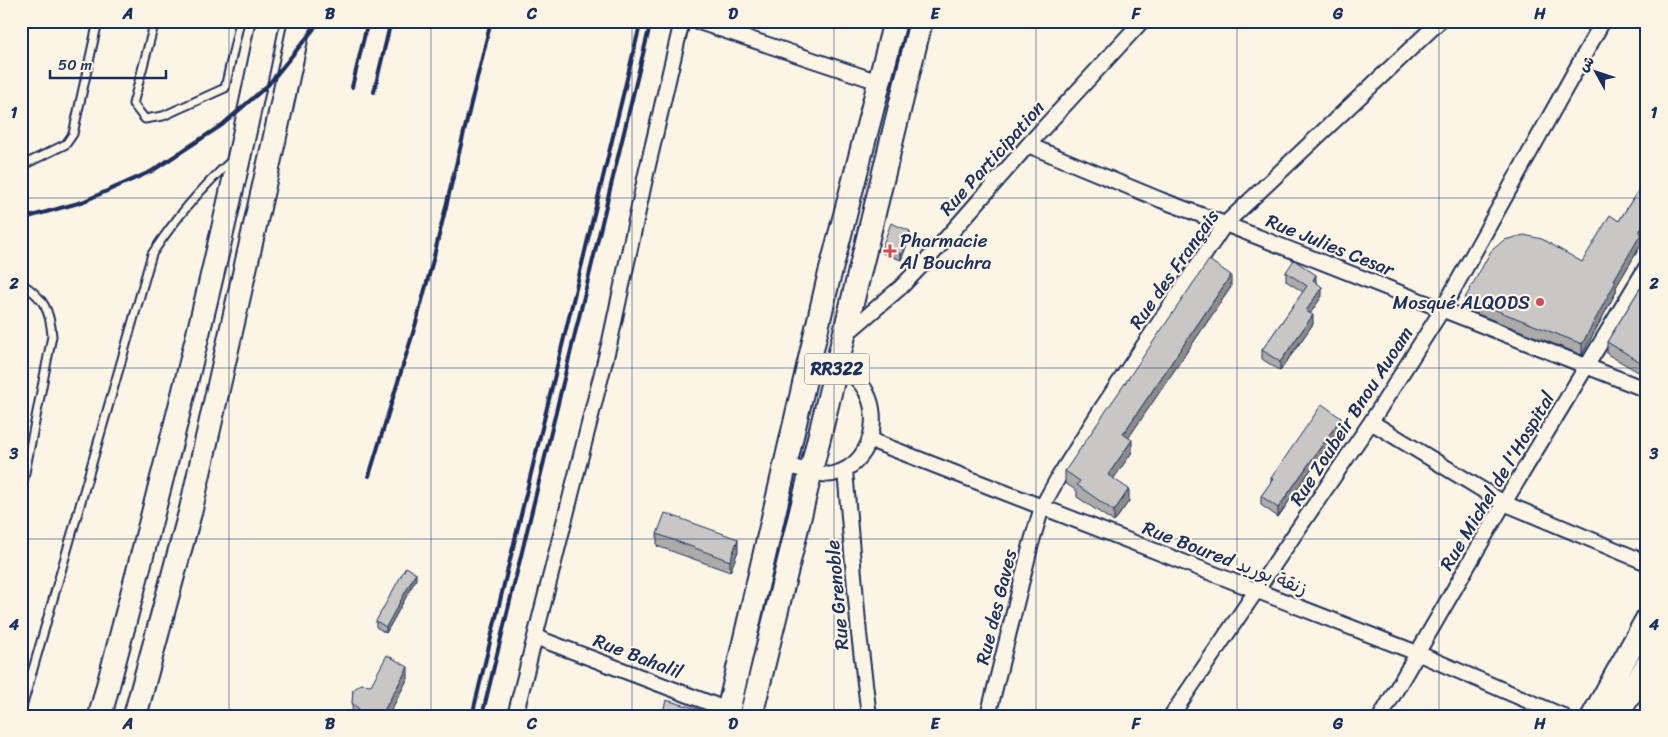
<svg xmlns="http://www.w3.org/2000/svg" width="1668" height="737" font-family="Sriracha,'Playpen Sans Arabic',sans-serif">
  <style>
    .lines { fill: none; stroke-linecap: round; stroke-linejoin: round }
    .service-casing { stroke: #1b2f5e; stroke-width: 11 }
    .minor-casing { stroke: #1b2f5e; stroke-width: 18 }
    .primary-casing { stroke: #1b2f5e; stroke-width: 26 }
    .service { stroke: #fcf5e5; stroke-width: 7 }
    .minor { stroke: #fcf5e5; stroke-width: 14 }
    .primary { stroke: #fcf5e5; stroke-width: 22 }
    .rail { stroke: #1b2f5e; stroke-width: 4 }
    .wall { fill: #acabaa; stroke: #1b2f5e }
    .shaded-wall { fill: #8c8b8b; stroke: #1b2f5e }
    .building { fill: #c8c7c6; stroke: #1b2f5e }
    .grid { fill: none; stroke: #1b2f5e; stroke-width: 1; stroke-opacity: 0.55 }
    .poi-dot { fill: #d1495b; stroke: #fcf5e5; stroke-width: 2 }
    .labels { text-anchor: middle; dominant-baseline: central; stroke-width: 4.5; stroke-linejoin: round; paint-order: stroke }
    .shield { fill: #fcf5e5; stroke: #5e6a86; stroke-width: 1 }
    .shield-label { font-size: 18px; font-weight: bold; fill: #1b2f5e }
    .street-label { font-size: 19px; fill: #1b2f5e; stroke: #fcf5e5 }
    .poi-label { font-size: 19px; fill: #1b2f5e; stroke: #fcf5e5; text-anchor: start }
    .neatline { fill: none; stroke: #1b2f5e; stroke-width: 2 }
    .grid-label { font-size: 16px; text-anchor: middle; font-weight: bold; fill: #1b2f5e }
  </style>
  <rect width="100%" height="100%" fill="#fcf5e5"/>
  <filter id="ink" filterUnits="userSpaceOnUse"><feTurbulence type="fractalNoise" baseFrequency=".02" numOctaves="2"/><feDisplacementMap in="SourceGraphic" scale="10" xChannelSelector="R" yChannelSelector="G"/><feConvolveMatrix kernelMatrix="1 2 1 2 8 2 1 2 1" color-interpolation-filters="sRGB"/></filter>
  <g filter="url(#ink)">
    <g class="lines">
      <!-- service casing -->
      <g class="service-casing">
        <path id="service" d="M 155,21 L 133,104 L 145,119 L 163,116 L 225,88 L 240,21
          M 21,166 L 60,147 L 66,144 L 73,134 L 98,21
          M 21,283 C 44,298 50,310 52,336 L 21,493
          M 21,711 L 152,254 C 175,219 200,189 231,161"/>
      </g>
      <!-- minor casing -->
      <g class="minor-casing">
        <path id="minor" d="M 696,21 L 879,82
          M 1028,145 L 1161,200 L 1225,224 L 1647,390
          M 845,335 L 901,287 L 927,260 L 1028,145 L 1142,21
          M 1371,422 L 1504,503 L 1647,563
          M 870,440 L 1417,653 L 1563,716
          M 784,465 C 796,467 823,477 833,474 C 878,464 887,397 849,373 C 838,365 821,366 808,364
          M 845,470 L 859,634 L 869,716
          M 535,637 L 728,710
          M 515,716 L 610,341 L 646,174 L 682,21
          M 988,716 L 1031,544 L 1042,507 L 1058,478 L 1102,408 L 1225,224 L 1440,21
          M 1171,716 L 1371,422 L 1442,310 L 1603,21
          M 1381,716 L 1504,503 L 1647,266"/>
      </g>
      <!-- primary casing -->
      <g class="primary-casing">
        <path id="primary" d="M 100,716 C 161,485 221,255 268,21
          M 135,716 L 191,509 L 274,141 L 300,21
          M 727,716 L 827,285 L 895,21
          M 751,716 L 921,21
          M 1593,716 L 1647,619
          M 1617,716 L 1647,665"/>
      </g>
      <!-- service -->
      <use href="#service" class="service"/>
      <!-- minor -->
      <use href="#minor" class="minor"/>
      <!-- primary -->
      <use href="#primary" class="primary"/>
      <!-- rail -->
      <path class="rail" d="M 352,87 L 368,21
        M 374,92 L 391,21
        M 21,219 L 82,202 L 152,171 L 222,125 L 268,85 L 313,30 L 318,21
        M 369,476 L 416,323 L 433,260 L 491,21
        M 472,716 L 641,21
        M 482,716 L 651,21"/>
    </g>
    <!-- wall -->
    <path class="wall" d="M 1647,176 L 1647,231 L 1641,240 L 1641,245 L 1616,287 L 1616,292 L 1582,355 L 1465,309 L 1465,298 L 1582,262 L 1619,221 Z
      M 910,237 L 901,260 L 882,253 L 882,247 Z
      M 1286,272 L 1316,282 L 1322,296 L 1310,313 L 1313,324 L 1280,371 L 1262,359 L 1262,350 L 1303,292 L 1286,281 Z
      M 1647,277 L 1647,377 L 1607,354 L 1607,342 Z
      M 1231,287 L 1128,438 L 1132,452 L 1113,479 L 1129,501 L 1114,522 L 1077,497 L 1077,491 L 1065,483 L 1065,471 Z
      M 1341,426 L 1278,517 L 1261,505 L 1261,496 L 1271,483 L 1271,478 Z
      M 657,534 L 738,551 L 730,572 L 657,546 Z
      M 416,579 L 386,633 L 376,627 L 376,621 Z
      M 408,678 L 388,716 L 354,716 L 352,714 L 353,690 Z"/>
    <!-- shaded-wall -->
    <path class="shaded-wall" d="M 1647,220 L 1647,231 L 1641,240 L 1641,245 L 1616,287 L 1616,292 L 1582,355 L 1582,344 L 1614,280 L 1639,232 Z
      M 910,231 L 910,237 L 901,260 L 901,254 Z
      M 1231,275 L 1231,287 L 1123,446 L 1123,434 Z
      M 1316,275 L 1316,284 L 1313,280 Z
      M 1322,287 L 1322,296 L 1306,320 L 1306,311 Z
      M 1313,315 L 1313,324 L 1280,371 L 1280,362 Z
      M 1341,418 L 1341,426 L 1278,517 L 1278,508 Z
      M 1132,440 L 1132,452 L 1108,487 L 1108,475 Z
      M 1129,489 L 1129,501 L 1114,522 L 1114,511 Z
      M 738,539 L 738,551 L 730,572 L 730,561 Z
      M 416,573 L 416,579 L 386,633 L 386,627 Z
      M 408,667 L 408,678 L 388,716 L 381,716 Z"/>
    <!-- building -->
    <path class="building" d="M 1647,176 L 1647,220 L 1639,232 L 1641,234 L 1614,280 L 1616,281 L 1582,344 L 1465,298 L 1491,251 L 1504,240 L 1524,235 L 1542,239 L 1582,262 L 1610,215 L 1619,221 Z
      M 891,223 L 910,231 L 901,254 L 882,247 Z
      M 1209,260 L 1231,275 L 1123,434 L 1132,440 L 1108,475 L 1129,489 L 1114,511 L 1077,485 L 1080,481 L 1065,471 Z
      M 1294,260 L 1316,275 L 1313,280 L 1322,287 L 1306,311 L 1313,315 L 1280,362 L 1262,350 L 1307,286 L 1286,272 Z
      M 1647,277 L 1647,366 L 1607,342 Z
      M 1322,404 L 1341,418 L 1278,508 L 1261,496 L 1273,479 L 1271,478 Z
      M 665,513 L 738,539 L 730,561 L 657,534 Z
      M 406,567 L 416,573 L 386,627 L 376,621 Z
      M 387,655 L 408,667 L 381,716 L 355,716 L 359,709 L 352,703 L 353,690 L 361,684 L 371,685 Z
      M 666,700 L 701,710 L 699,716 L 662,716 Z"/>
  </g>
  <!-- grid -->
  <path class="grid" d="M 229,21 L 229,716M 431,21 L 431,716M 632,21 L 632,716M 834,21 L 834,716M 1036,21 L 1036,716M 1237,21 L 1237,716M 1439,21 L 1439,716M 21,198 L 1647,198M 21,368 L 1647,368M 21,539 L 1647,539"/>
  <!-- markers -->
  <g class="poi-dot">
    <path d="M887.5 243.5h5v5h5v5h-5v5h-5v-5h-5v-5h5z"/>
    <circle cx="1540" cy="302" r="5"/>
  </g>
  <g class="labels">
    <!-- shield labels -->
    <rect class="shield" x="804.5" y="353.5" width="65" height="31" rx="4"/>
    <g class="shield-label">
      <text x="837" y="369">RR322</text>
    </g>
    <!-- street labels -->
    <g class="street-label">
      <text transform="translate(992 158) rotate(-48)">Rue Participation</text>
      <text transform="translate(1330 245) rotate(22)">Rue Julies Cesar</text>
      <text transform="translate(1174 269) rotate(-55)">Rue des Français</text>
      <text transform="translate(1351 416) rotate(-57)">Rue Zoubeir Bnou Auoam</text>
      <text transform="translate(1497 481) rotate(-59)">Rue Michel de l'Hospital</text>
      <text transform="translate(1225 558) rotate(21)">Rue Boured زنقة بوريد</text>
      <text transform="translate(837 595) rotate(-95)">Rue Grenoble</text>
      <text transform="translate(996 607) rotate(-76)">Rue des Gaves</text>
      <text transform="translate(638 656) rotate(21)">Rue Bahalil</text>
    </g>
    <!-- poi labels -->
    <g class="poi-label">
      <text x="900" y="240">Pharmacie<tspan x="900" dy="22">Al Bouchra</tspan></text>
      <text x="1530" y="302" text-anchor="end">Mosqué ALQODS</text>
    </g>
  </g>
  <!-- margin -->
  <rect width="1668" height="737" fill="none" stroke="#fcf5e5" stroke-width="55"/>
  <!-- north arrow -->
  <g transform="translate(1596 72) rotate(310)" stroke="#fcf5e5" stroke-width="4" paint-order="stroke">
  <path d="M0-4L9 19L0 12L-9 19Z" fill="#1b2f5e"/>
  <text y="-8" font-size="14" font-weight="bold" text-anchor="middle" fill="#1b2f5e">ش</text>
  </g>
  <!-- scale -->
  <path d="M50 70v8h116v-8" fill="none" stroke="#1b2f5e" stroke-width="2.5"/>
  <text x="58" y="70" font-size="15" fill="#1b2f5e" stroke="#fcf5e5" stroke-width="4" paint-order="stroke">50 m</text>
  <rect x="28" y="28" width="1612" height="682" class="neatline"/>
  <g class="grid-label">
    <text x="128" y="19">A</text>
    <text x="330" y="19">B</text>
    <text x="532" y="19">C</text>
    <text x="733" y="19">D</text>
    <text x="935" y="19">E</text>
    <text x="1136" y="19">F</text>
    <text x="1338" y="19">G</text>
    <text x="1540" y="19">H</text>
    <text x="14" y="118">1</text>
    <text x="1654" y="118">1</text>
    <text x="14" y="289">2</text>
    <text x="1654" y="289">2</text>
    <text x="14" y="459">3</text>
    <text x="1654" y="459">3</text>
    <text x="14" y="630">4</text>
    <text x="1654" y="630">4</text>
    <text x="128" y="729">A</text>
    <text x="330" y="729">B</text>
    <text x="532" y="729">C</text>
    <text x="733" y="729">D</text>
    <text x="935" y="729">E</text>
    <text x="1136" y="729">F</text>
    <text x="1338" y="729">G</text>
    <text x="1540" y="729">H</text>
  </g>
</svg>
